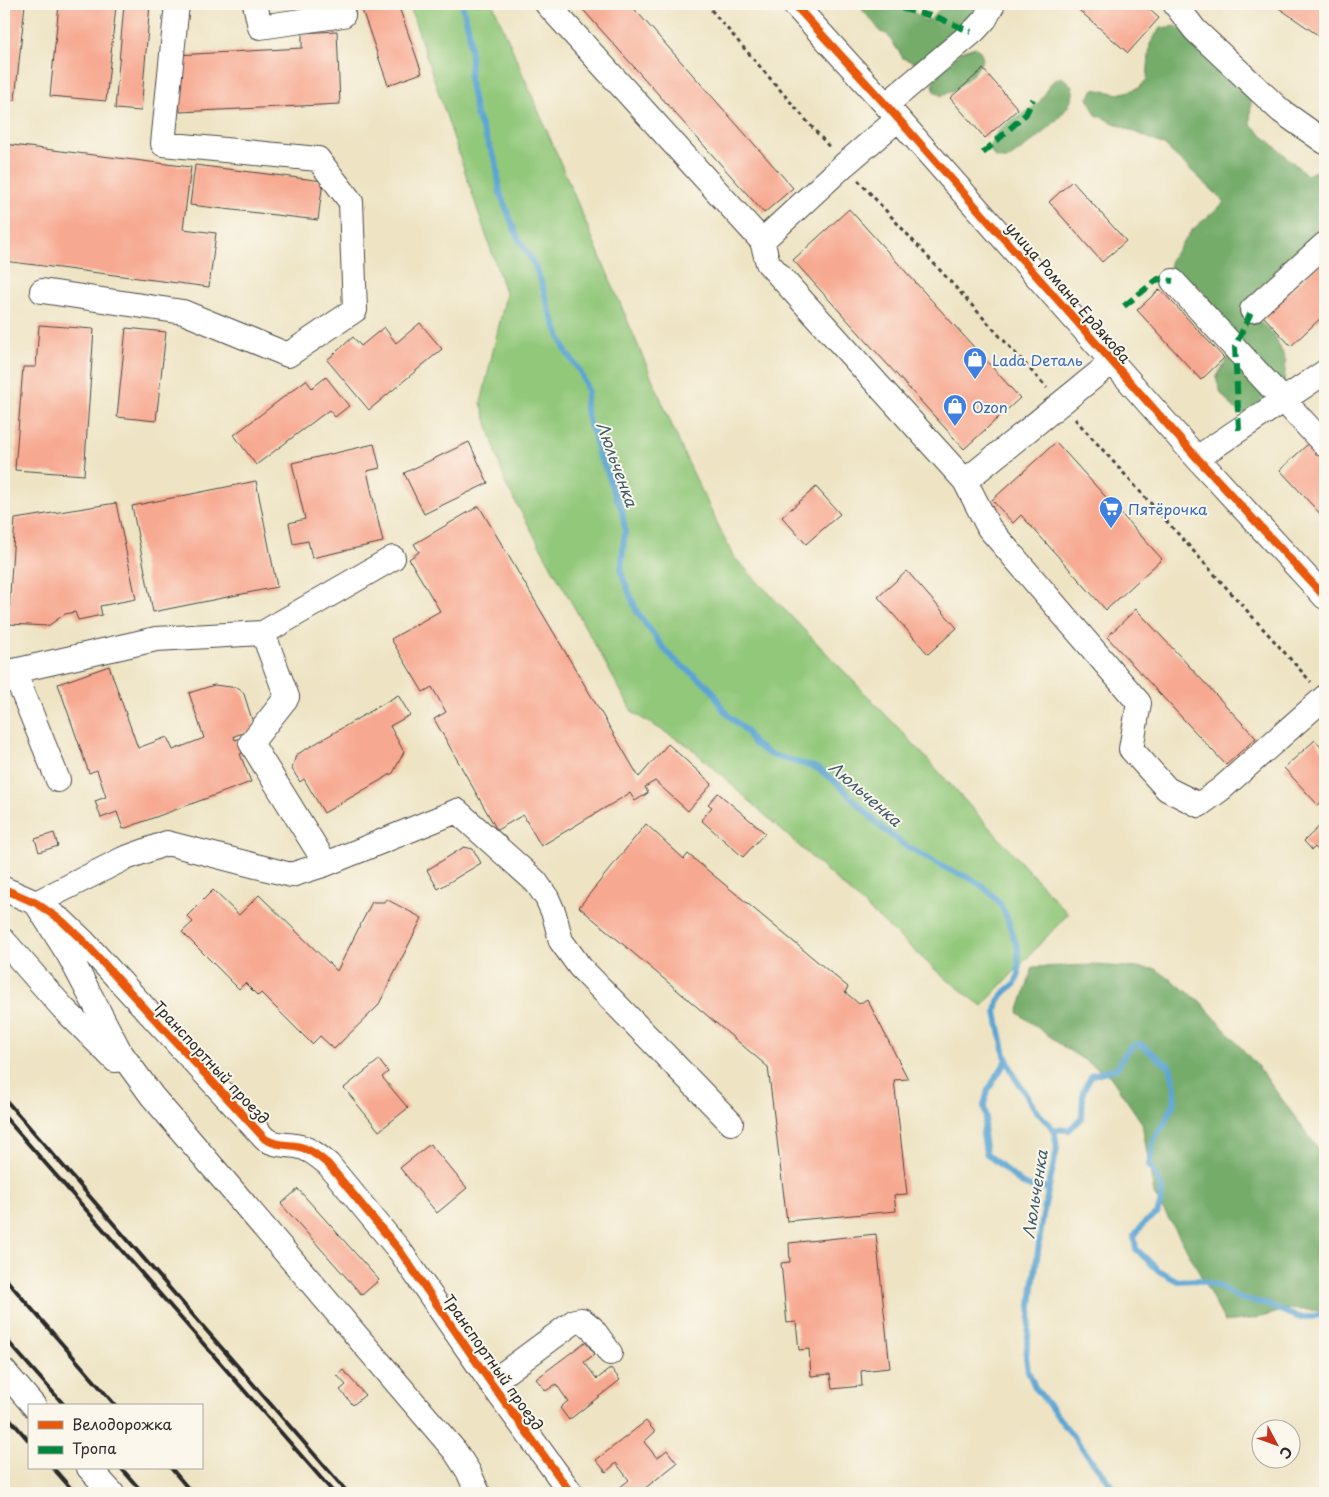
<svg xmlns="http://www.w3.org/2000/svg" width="1329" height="1497" font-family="'Playpen Sans',sans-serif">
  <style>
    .green { fill: #92c87a; stroke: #5e7a52 }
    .forest { fill: #75ac6a; stroke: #506c4a }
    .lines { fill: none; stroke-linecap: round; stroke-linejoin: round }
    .stream { stroke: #5ca5d3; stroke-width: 6 }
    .building { fill: #f7a890 }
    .minor-casing { stroke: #484742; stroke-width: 26 }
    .path { stroke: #484742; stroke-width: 3; stroke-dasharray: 4 4; stroke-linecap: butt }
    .minor { stroke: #fff; stroke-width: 24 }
    .rail { stroke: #2b2b2b; stroke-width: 4 }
    .quiet { stroke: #00873e; stroke-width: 6; stroke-dasharray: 12 6; stroke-linecap: butt }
    .cycleway-casing { stroke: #fbf7ec; stroke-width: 11 }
    .cycleway { stroke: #e8590c; stroke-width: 8 }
    .labels { text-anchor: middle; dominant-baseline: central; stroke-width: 4; stroke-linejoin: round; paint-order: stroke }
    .street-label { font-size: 15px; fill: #2b2b2b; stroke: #fbf7ec }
    .shop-label { font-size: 15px; fill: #366cbe; stroke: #fbf7ec; text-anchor: start }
    .water-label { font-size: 16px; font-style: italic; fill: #3f5c6e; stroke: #fbf7ec }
  </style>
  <rect width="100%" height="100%" fill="#fbf7ec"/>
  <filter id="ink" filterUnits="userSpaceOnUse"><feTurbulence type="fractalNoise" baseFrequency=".02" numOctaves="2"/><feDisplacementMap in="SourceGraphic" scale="10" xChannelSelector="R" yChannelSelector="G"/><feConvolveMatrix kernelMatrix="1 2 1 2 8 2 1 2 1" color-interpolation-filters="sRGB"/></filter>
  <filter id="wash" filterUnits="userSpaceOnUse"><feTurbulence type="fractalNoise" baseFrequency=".0096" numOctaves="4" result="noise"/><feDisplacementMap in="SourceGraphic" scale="20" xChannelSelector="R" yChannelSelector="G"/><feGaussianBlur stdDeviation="1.12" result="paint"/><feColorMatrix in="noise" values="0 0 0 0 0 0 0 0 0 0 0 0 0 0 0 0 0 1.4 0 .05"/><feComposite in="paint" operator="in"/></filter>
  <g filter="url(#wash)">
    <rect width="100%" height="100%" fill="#eee4c4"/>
    <!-- green -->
    <path class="green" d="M 409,4 L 493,4 L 685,456 L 733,556 L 909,739 L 1068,914 L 982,1006 L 940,974 L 689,746 L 633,713 L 506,485 L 481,403 L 506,295 Z"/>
    <!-- forest -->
    <path class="forest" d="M 859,4 L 910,4 L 912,11 L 924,20 L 930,20 L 944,4 L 981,4 L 976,16 L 923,67 L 903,58 L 887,34 L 880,32 C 875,21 864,15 859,4 Z
      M 1176,26 L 1206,50 L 1251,99 L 1250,124 L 1307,175 L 1320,169 L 1325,169 L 1325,237 L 1278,279 L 1261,285 L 1245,308 L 1275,336 L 1286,361 L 1284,382 L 1269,400 L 1252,412 L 1241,413 L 1232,407 L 1221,393 L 1216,378 C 1220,369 1228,363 1230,353 L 1204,293 L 1197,286 L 1170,271 L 1170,260 L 1192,230 L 1225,202 L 1164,145 L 1096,115 L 1088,98 L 1094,89 L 1119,94 L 1139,88 L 1147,79 L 1150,44 L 1160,28 Z
      M 975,47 L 980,51 L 983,59 C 976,74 957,90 942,96 L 934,91 L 933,81 L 960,52 Z
      M 1061,77 C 1064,79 1069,82 1071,85 C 1085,107 1022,149 1007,160 L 995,157 L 989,148 C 998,121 1018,120 1036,105 C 1048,96 1045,82 1061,77 Z
      M 1095,965 L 1156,969 L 1200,1001 L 1259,1068 L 1325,1158 L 1325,1311 L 1289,1309 L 1258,1318 L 1225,1322 L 1185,1246 L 1154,1194 L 1142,1123 L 1110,1076 L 1065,1048 L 1018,1013 L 1033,967 Z"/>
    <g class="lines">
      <!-- stream -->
      <path class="stream" d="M 462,4 L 469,31 L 471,61 L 469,78 L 476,114 L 496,162 L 500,193 L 517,236 L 534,264 L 542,284 L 549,309 L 566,352 L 580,371 L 588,391 L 585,405 L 589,424 L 594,434 L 598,454 L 607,471 L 614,492 L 622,510 L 625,530 L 621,572 L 637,612 L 664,649 L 676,661 L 707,685 L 715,694 L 720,705 L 729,716 L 746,731 L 753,743 L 769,754 L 817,768 L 836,782 L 883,829 L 906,846 L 949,870 L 970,878 L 986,889 L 999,902 L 1006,915 L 1018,949 L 1019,974 L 1015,984 L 1006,991 L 998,1001 L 996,1012 L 998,1022 L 1005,1055 L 1014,1076 L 1037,1112 L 1050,1125 L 1055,1134 L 1057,1149 L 1043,1215 L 1033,1287 L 1026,1357 L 1028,1371 L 1035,1387 L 1117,1493
        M 1007,1060 L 988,1090 L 984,1106 L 986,1117 L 983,1134 L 986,1153 L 1021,1183 L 1033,1188 L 1049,1187
        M 1052,1129 L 1069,1130 L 1082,1117 L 1083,1091 L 1092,1075 L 1117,1068 C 1125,1056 1124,1048 1140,1044 L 1170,1067 L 1175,1087 L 1174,1103 L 1164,1124 L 1154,1139 L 1149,1165 L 1159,1181 L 1162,1191 L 1160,1205 L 1157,1214 L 1144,1223 L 1134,1236 L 1136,1249 L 1159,1271 L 1178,1281 L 1197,1280 L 1217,1285 L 1239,1298 L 1266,1304 L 1297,1317 L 1311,1317 L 1325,1313"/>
    </g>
    <g id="blocks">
      <!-- building -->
      <path class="building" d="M 4,4 L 25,4 L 15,100 L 4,99 Z
        M 59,4 L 95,4 L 116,6 L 106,101 L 50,96 Z
        M 124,4 L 150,4 L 141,111 L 115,109 Z
        M 360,4 L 398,4 L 422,73 L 388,85 Z
        M 578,4 L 630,4 L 793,188 L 764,213 Z
        M 924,4 L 937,4 L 930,10 Z
        M 1072,4 L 1143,4 L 1159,18 L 1128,53 Z
        M 1273,4 L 1325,4 L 1325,40 Z
        M 337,31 L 340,104 L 180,112 L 177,55 L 302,48 L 302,33 Z
        M 983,69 L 1018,109 L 985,138 L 950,98 Z
        M 4,144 L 191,167 L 183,229 L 216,233 L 209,287 L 4,261 Z
        M 195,165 L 323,181 L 318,220 L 190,205 Z
        M 1072,181 L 1126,241 L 1102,262 L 1049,202 Z
        M 849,209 L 1020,398 L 964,449 L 793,260 Z
        M 1325,259 L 1325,314 L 1291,346 L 1263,316 Z
        M 1160,289 L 1224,358 L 1201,380 L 1137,310 Z
        M 420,323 L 442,349 L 369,410 L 327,360 L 353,337 L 361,346 L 384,327 L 396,343 Z
        M 39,325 L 94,329 L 84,475 L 15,470 L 23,367 L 36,367 Z
        M 126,328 L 166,332 L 156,421 L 117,417 Z
        M 326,377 L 349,406 L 335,417 L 329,410 L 256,465 L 234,435 L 306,380 L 312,388 Z
        M 469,442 L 488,483 L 424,514 L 404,473 Z
        M 1056,442 L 1162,559 L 1106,610 L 1021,515 L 1013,523 L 992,500 Z
        M 1310,442 L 1325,458 L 1325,519 L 1280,470 Z
        M 374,444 L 380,468 L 367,471 L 383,542 L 312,558 L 308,541 L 293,544 L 289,523 L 305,519 L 292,463 Z
        M 256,481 L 277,587 L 153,612 L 132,506 Z
        M 816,487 L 840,514 L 806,544 L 782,517 Z
        M 116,503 L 136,599 L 100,606 L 102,615 L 78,620 L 75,612 L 65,614 L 48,626 L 8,624 L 15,519 Z
        M 479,506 L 639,777 L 668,744 L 712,784 L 688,811 L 655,781 L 645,787 L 648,793 L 635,801 L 630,793 L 541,846 L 523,815 L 497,830 L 434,719 L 446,712 L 432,687 L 423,692 L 391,639 L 440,611 L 409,559 L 419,552 L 414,544 Z
        M 907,571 L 957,628 L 928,654 L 878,597 Z
        M 1136,609 L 1256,738 L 1226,765 L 1107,637 Z
        M 109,666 L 138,748 L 167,737 L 173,750 L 204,738 L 189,693 L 214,685 L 239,688 L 244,694 L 255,729 L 234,736 L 235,740 L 241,738 L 247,752 L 240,754 L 251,782 L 123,829 L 117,812 L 101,818 L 95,801 L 106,797 L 97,770 L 89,773 L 58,684 Z
        M 398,695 L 410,715 L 390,726 L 404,752 L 393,773 L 324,813 L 304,779 L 300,782 L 292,769 L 296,755 Z
        M 1315,740 L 1325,752 L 1325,806 L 1322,802 L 1318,805 L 1284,768 Z
        M 718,793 L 765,833 L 743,857 L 701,820 L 712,807 L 708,804 Z
        M 1325,821 L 1325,858 L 1315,847 L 1312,850 L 1304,841 Z
        M 646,824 L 684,859 L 688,854 L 848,987 L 845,992 L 859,1004 L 867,999 L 908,1079 L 894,1080 L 907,1194 L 894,1195 L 896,1211 L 787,1221 L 768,1067 L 579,907 Z
        M 54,833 L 58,846 L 39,852 L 35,839 Z
        M 464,847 L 473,849 L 481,863 L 438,889 L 427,870 Z
        M 213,890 L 239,915 L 259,895 L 337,971 L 372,902 L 384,902 L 386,899 L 422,918 L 378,1006 L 334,1049 L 320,1036 L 312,1044 L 261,993 L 258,996 L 245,983 L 239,989 L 182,932 L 193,922 L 187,916 Z
        M 379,1060 L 388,1072 L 382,1077 L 408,1108 L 379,1131 L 344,1088 Z
        M 430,1144 L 467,1188 L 437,1213 L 400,1168 Z
        M 298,1189 L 379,1280 L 362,1295 L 281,1204 Z
        M 876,1234 L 890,1368 L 861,1371 L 862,1386 L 832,1389 L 830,1374 L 811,1376 L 809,1349 L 799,1350 L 796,1322 L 787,1323 L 781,1263 L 790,1262 L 789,1243 Z
        M 585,1342 L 595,1354 L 584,1362 L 597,1379 L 611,1368 L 620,1380 L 569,1420 L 560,1408 L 568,1401 L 556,1384 L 546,1391 L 536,1379 Z
        M 343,1370 L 365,1395 L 353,1405 L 340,1390 L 346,1385 L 337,1375 Z
        M 646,1421 L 655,1432 L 644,1442 L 657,1458 L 667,1450 L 677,1463 L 639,1493 L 623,1493 L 619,1488 L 629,1480 L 616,1463 L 606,1472 L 596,1460 Z"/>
    </g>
  </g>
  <g filter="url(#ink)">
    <use href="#blocks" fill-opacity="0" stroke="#484742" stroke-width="1"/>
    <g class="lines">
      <!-- minor casing -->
      <g class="minor-casing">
        <path id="minor" d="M 255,4 L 260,27 L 343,15 L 339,4
          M 547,4 L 762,241 L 768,263 L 965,481 L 989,528 L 1139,703 L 1131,749 L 1167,789 L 1199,805 L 1221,789 L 1325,697
          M 794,4 L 886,105 L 1197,458 L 1325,597
          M 1175,4 L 1195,30 L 1281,111 L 1325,142
          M 886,105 L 975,30 L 985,19 L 993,4
          M 762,241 L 844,165 L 898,119
          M 1173,281 L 1325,445
          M 42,291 L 183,312 L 288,355 L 355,310 L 351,202 L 318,159 L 163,144 L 177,4
          M 1252,310 L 1325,244
          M 1197,458 L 1325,372
          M 965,481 L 1112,362
          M 263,633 L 287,697 L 251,743 L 326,864
          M 58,780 L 14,671 L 156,639 L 263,633 L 393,558
          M 4,889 L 36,903 L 62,921 L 84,942 L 265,1139 C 278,1146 283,1144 296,1146 C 309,1148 318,1156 328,1164 L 400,1251 L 491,1383 L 571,1493
          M 4,941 L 63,1008 L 115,1060
          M 4,1371 L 34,1406
          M 491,1383 L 575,1321 L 582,1320 L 592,1328 L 610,1353
          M 89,1468 L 112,1493
          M 478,1493 L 468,1471 L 455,1451 L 152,1096 L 120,1052 L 69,955 L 36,903 L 123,859 L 167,843 L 291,875 L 326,864 L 457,811 L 536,882 L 547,898 L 554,914 L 561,941 L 580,967 L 731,1123"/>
      </g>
      <!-- path -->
      <path class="path" d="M 706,4 L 831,149
        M 858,180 L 1047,388
        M 1075,419 L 1311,682"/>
      <!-- minor -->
      <use href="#minor" class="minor"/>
      <!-- rail -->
      <path class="rail" d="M 4,1098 L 348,1493
        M 4,1116 L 334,1493
        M 4,1277 L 116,1406
        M 4,1337 L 65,1406
        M 4,1412 L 29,1441
        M 53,1468 L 75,1493
        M 121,1468 L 143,1493
        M 171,1468 L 192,1493"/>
      <!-- quiet -->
      <path class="quiet" d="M 884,4 L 939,18 L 971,32
        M 983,153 L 1026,114 L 1033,99
        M 1124,306 L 1158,279 L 1173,281
        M 1239,430 L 1235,347 L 1252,310"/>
      <!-- cycleway casing -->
      <g class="cycleway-casing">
        <path id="cycleway" d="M 794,4 L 886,105 L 1197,458 L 1325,597
          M 4,889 L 36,903 L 62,921 L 84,942 L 265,1139 C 278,1146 283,1144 296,1146 C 309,1148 318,1156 328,1164 L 400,1251 L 491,1383 L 571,1493"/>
      </g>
      <!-- cycleway -->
      <use href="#cycleway" class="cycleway"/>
    </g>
  </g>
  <!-- icons -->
  <defs>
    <g id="shop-pin" transform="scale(1.25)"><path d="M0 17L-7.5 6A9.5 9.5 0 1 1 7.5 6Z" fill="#3f7fe0" stroke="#fbf7ec"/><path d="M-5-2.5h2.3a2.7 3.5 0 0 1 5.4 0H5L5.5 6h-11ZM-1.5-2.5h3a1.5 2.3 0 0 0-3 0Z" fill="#fff"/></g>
    <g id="supermarket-pin" transform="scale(1.25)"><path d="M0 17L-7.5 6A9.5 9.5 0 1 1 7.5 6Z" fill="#3f7fe0" stroke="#fbf7ec"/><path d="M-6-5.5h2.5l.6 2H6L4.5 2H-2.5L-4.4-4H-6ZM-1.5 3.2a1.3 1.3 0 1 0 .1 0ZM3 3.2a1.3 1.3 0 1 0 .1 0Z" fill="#fff"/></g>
  </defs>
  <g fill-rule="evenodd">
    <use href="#shop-pin" x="975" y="359"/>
    <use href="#shop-pin" x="955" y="406"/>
    <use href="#supermarket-pin" x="1111" y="508"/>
  </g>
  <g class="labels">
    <!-- street labels -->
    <g class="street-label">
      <text transform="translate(1069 292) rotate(49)">улица Романа Ердякова</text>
      <text transform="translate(212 1062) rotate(47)">Транспортный проезд</text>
      <text transform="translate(494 1362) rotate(55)">Транспортный проезд</text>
    </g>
    <!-- shop labels -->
    <g class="shop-label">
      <text x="992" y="359">Lada Dеталь</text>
      <text x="972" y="406">Ozon</text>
      <text x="1128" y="508">Пятёрочка</text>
    </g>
    <!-- water labels -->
    <g class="water-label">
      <text transform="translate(618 464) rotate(70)">Люльченка</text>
      <text transform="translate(866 793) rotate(41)">Люльченка</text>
      <text transform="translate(1034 1194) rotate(-81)">Люльченка</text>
    </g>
  </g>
  <!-- margin -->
  <rect width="1329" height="1497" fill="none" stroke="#fbf7ec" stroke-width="20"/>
  <!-- legend -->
  <rect x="28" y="1404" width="175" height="65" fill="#fbf7ec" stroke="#a8a59f"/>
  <rect x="38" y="1421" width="25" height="8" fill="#e8590c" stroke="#a8a59f"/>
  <text x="72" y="1430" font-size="15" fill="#2b2b2b">Велодорожка</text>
  <rect x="38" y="1446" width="25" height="8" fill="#00873e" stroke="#a8a59f"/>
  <text x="72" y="1454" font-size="15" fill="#2b2b2b">Тропа</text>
  <!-- north arrow -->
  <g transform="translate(1276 1444) rotate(131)"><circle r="24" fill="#fbf7ec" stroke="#a8a59f"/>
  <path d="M0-4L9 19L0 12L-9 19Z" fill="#c8321e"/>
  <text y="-8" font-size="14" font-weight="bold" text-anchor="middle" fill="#2b2b2b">С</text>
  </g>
</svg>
